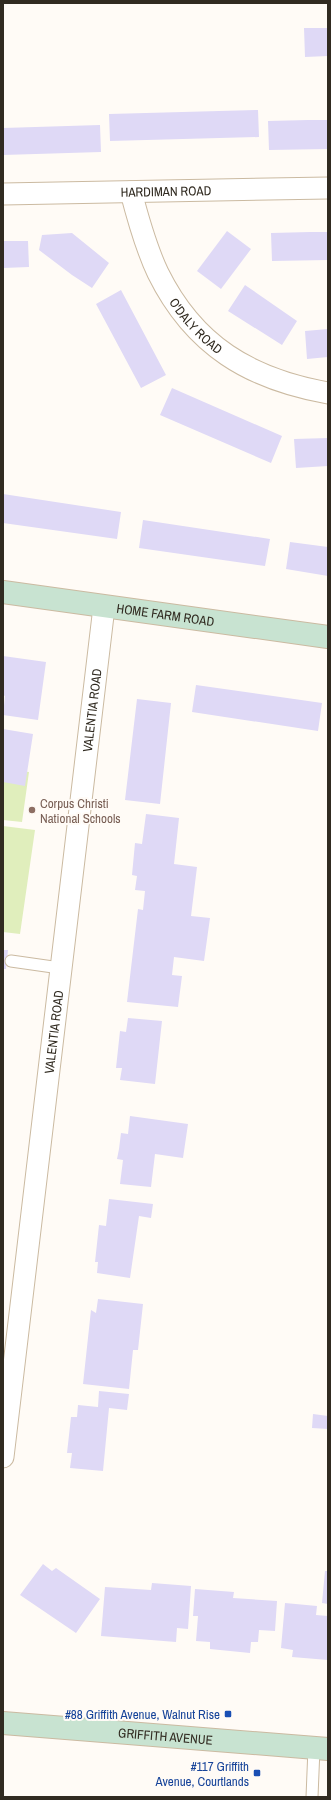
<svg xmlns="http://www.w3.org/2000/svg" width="331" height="1800" font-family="'Archivo Narrow',sans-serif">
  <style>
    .green { fill: #e0eebc }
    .building { fill: #dfd9f6 }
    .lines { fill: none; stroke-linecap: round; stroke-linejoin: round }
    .lane-casing { stroke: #cbbaa1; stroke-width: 13 }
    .street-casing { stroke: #cbbaa1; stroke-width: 23 }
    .secondary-casing { stroke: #cbbaa1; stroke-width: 24 }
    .lane { stroke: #fff; stroke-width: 11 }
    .street { stroke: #fff; stroke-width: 21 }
    .secondary { stroke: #c8e3d1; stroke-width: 22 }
    .education-dot { fill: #8d6e63; stroke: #fffbf6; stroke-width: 1.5 }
    .transit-dot { fill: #1a4fb4; stroke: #fffbf6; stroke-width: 1.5 }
    .labels { text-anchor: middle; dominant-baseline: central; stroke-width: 4; stroke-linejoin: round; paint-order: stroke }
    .street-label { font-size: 13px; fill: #312b21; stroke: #fffbf6 }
    .education-label { font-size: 13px; fill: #785e54; stroke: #fffbf6; text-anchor: start }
    .transit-label { font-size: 13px; fill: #164399; stroke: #fffbf6; text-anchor: end }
  </style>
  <rect width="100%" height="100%" fill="#fffbf6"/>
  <!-- green -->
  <path class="green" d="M 3,769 L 29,772 L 22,822 L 3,820 Z
    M 3,826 L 35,830 L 20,934 L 3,932 Z"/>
  <!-- building -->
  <path class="building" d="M 304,28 L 328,28 L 328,56 L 305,57 Z
    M 258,110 L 259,137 L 110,141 L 109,114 Z
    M 308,120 L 328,120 L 328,149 L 269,150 L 268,121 Z
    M 100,125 L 101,152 L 3,155 L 3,128 Z
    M 227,231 L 251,249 L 221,289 L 197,271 Z
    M 310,232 L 328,232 L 328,260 L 272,261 L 271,233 Z
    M 72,233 L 109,263 L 92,288 L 72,275 L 39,250 L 42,235 Z
    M 3,241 L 28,241 L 29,267 L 3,268 Z
    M 245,285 L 297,321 L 282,345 L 228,311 Z
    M 121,290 L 166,375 L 141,388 L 96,304 Z
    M 328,329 L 328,357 L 307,359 L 305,331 Z
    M 172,388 L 282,436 L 271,463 L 160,415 Z
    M 328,438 L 328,466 L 296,468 L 294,439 Z
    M 3,494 L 121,512 L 117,539 L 3,523 Z
    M 143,520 L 270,539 L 265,566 L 139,548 Z
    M 290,542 L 328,547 L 328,576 L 286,569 Z
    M 3,656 L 46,662 L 38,720 L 3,715 L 5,696 L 3,695 Z
    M 196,685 L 322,703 L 318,731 L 192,712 Z
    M 137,699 L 171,703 L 160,804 L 125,800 Z
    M 3,729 L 33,734 L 25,786 L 3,782 Z
    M 146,814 L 179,818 L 174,864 L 197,867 L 191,916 L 210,918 L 204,961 L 174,957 L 172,975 L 182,976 L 178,1007 L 127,1002 L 138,909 L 143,910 L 145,891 L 135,890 L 137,876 L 132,875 L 135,843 L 142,844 Z
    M 3,950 L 8,950 L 6,969 L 3,969 Z
    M 128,1018 L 162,1021 L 155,1084 L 120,1080 L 122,1068 L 116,1068 L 120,1031 L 126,1032 Z
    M 130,1116 L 188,1124 L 183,1158 L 155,1154 L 151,1187 L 120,1184 L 123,1160 L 117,1159 L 119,1149 L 121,1133 L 128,1134 Z
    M 109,1199 L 153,1204 L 151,1218 L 139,1216 L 130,1278 L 97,1273 L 98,1262 L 95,1262 L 99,1225 L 106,1226 Z
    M 98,1299 L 143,1304 L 138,1350 L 133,1350 L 129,1389 L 83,1384 L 91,1310 L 96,1313 Z
    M 99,1391 L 129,1394 L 127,1410 L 109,1408 L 103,1471 L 70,1468 L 72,1453 L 67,1453 L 71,1417 L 77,1417 L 78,1405 L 98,1407 Z
    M 313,1414 L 328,1416 L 328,1429 L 312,1428 Z
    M 43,1564 L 52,1571 L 56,1568 L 100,1599 L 76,1633 L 20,1595 Z
    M 325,1571 L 328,1571 L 328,1604 L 322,1603 Z
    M 152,1583 L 191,1586 L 188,1629 L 177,1628 L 176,1642 L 101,1636 L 105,1587 L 151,1590 Z
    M 195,1589 L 234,1592 L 233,1598 L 277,1601 L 275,1631 L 259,1630 L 258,1642 L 251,1642 L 250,1653 L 210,1649 L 210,1642 L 196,1641 L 198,1616 L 193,1616 Z
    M 285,1603 L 317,1606 L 316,1615 L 328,1616 L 328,1660 L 292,1657 L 293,1650 L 281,1648 Z"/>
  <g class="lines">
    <!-- lane casing -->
    <g class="lane-casing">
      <path id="lane" d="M 11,961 L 60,968
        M 312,1797 L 314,1748"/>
    </g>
    <!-- street casing -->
    <g class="street-casing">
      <g id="street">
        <path id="s1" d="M 131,192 C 138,219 146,248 158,273 C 194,346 250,379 328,393"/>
        <path id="s2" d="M 3,194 L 328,188"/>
        <path id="s3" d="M 3,1457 L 104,607"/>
      </g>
    </g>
    <!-- secondary casing -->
    <g class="secondary-casing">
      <g id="secondary">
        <path id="s4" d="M 3,592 L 328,637"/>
        <path id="s5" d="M 3,1723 L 328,1749"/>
      </g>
    </g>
    <!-- lane -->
    <use href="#lane" class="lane"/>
    <!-- street -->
    <use href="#street" class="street"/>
    <!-- secondary -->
    <use href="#secondary" class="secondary"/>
  </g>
  <!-- markers -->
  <circle class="education-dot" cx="32" cy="810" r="4"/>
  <g class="transit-dot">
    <rect x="224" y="1710" width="8" height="8" rx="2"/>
    <rect x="253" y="1769" width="8" height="8" rx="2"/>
  </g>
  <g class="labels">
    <!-- street labels -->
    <g class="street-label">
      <text stroke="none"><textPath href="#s2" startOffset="163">HARDIMAN ROAD</textPath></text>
      <text stroke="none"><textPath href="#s1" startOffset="151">O'DALY ROAD</textPath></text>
      <text stroke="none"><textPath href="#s4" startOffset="164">HOME FARM ROAD</textPath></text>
      <text stroke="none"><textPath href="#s3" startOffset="752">VALENTIA ROAD</textPath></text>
      <text stroke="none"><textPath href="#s3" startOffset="428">VALENTIA ROAD</textPath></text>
      <text stroke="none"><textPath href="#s5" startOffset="163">GRIFFITH AVENUE</textPath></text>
    </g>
    <!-- education labels -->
    <g class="education-label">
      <text x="40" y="803">Corpus Christi<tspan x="40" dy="15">National Schools</tspan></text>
    </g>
    <!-- transit labels -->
    <g class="transit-label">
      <text x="220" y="1714">#88 Griffith Avenue, Walnut Rise</text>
      <text x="249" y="1766">#117 Griffith<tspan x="249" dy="15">Avenue, Courtlands</tspan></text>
    </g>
  </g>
  <!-- border -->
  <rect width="331" height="1800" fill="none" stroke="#312b21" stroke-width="8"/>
</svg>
